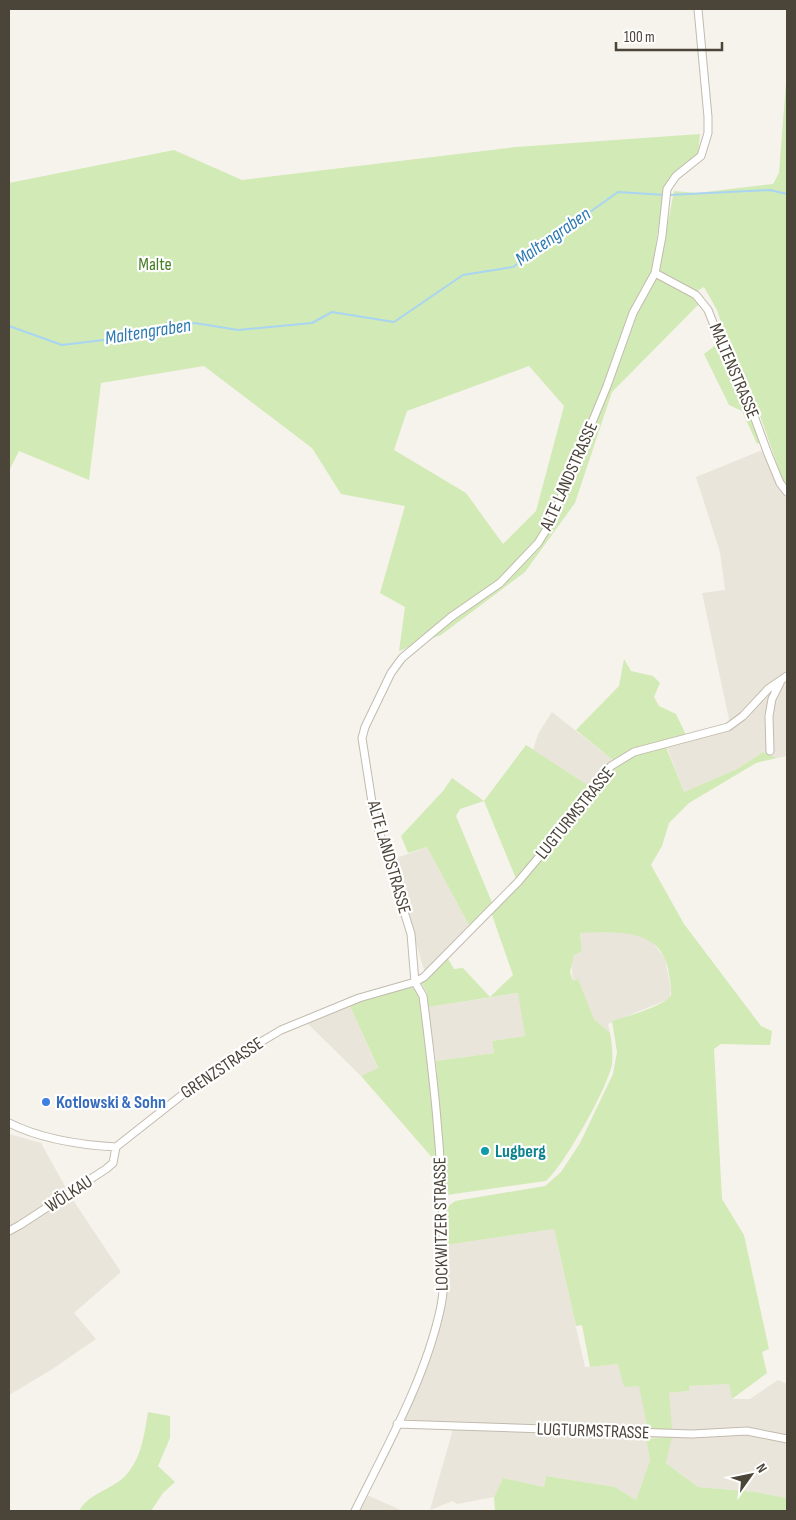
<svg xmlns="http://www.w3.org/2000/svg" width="796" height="1520" font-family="'Sofia Sans Condensed',sans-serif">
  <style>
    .residential { fill: #eae5da }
    .green { fill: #d2eab5; fill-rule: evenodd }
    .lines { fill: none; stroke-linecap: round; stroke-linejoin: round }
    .stream { stroke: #a9d4f2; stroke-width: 2 }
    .minor-casing { stroke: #c2bbae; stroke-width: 9 }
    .minor { stroke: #fff; stroke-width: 7 }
    .shop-dot { fill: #3f7fe0; stroke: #fff; stroke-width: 2 }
    .culture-dot { fill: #0f9aa8; stroke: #fff; stroke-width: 2 }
    .labels { text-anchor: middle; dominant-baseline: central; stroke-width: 4.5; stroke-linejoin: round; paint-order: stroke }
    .park-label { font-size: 18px; fill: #4a7f2a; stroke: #fff }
    .street-label { font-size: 18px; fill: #4b4439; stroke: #fff }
    .shop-label { font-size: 18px; font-weight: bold; fill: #366cbe; stroke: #fff; text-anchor: start }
    .culture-label { font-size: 18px; font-weight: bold; fill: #0d838f; stroke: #fff; text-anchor: start }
    .water-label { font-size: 19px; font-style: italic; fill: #2e7ab2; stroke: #fff }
  </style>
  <rect width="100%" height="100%" fill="#f6f3ec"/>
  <!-- residential -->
  <path class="residential" d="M 760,451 L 764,452 L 778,484 L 787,496 L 787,756 L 777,758 L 763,752 L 737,769 L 684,792 L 665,742 L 730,724 L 702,593 L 725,590 L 720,552 L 696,477 Z
    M 552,712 L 614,761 L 592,788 L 533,750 L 538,734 Z
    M 427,847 L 470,927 L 425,973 L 391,860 Z
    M 623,932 L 638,935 L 651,941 L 665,958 L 671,990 L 669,999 L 608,1024 L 610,1033 L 594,1019 L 578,980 L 573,981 L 571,962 L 574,955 L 582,951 L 580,933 Z
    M 519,993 L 525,1036 L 492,1041 L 494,1053 L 436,1061 L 428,1007 Z
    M 349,1004 L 378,1069 L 361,1076 L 306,1022 Z
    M 9,1134 L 41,1143 L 71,1197 L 121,1272 L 74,1313 L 96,1339 L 51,1370 L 9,1395 Z
    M 554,1229 L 585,1367 L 618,1364 L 639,1386 L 669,1393 L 689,1391 L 689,1386 L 729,1384 L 732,1399 L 750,1399 L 778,1380 L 787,1384 L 787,1498 L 756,1492 L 698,1487 L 666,1463 L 671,1437 L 646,1439 L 650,1460 L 636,1500 L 615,1487 L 546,1476 L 544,1487 L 503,1478 L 494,1497 L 457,1504 L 453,1501 L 430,1510 L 453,1429 L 403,1422 L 441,1323 L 447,1292 L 446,1245 Z
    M 367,1495 L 403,1511 L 359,1511 Z"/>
  <!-- green -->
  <path class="green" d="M 787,70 L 787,486 L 783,481 L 750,387 L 727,340 L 717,310 L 704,287 L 697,291 L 661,274 L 659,269 L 674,191 L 697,193 L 773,184 L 779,173 Z
    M 700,134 L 698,154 L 677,170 L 664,188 L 652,273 L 634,319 L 657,276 L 700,303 L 612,392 L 575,503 L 525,572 L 441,635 L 399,651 L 405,607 L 380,593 L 405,506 L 341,494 L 312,448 L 204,366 L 101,383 L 89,480 L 19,451 L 9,471 L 9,183 L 174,150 L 242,180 L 516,147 ZM 529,366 L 564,406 L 536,511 L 503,544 L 466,493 L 394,450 L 407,411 Z
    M 717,344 L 741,391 L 761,442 L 757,444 L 742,411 L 729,405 L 704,354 Z
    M 624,659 L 631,671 L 653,676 L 660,683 L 654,697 L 659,706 L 676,714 L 687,737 L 614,761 L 576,730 L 619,686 Z
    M 526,745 L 592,788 L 517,881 L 484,801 L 460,809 L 456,816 L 493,905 L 470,927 L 427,847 L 408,853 L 401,836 L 443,791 L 452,778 L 484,801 Z
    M 666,747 L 684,792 L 737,769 L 763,752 L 777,758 L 756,763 L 689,803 L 669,823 L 662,846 L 651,865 L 684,924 L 761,1026 L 772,1031 L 770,1045 L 721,1044 L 714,1049 L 722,1199 L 744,1235 L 769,1349 L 762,1352 L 767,1373 L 732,1399 L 729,1384 L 689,1386 L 689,1391 L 669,1393 L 672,1429 L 648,1431 L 639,1386 L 624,1387 L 618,1364 L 590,1367 L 582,1325 L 576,1326 L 554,1229 L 446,1245 L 445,1209 L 455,1201 L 545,1186 L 561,1172 L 580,1143 L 613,1074 L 617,1052 L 612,1021 C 625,1017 665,1006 671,995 C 672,986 669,977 668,968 C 658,926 613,933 580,933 L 582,951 L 574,955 L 570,972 L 573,981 L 578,979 L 594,1019 L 610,1033 C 612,1043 613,1053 612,1064 C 608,1087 564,1166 546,1181 L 447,1195 L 443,1190 L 436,1061 L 494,1053 L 492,1041 L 525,1036 L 518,993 L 428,1007 L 427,993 L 421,982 L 447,957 L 454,969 L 463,968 L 490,997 L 513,975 L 491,912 L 520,884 L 609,770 L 635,754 Z
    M 412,987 L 420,997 L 433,1097 L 436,1162 L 361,1076 L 378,1068 L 349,1004 Z
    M 148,1412 L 170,1416 L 170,1438 L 158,1466 L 175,1482 L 163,1493 L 151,1511 L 79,1511 C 89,1494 107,1491 122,1479 C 141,1462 144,1436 148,1412 Z
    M 672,1437 L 666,1463 L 698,1487 L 756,1492 L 787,1498 L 787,1511 L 495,1511 L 494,1497 L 503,1478 L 544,1487 L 546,1476 L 615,1487 L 636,1500 L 650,1460 L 646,1439 Z"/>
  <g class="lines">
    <!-- stream -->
    <path class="stream" d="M 669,195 L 770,190 L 787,194
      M 9,326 L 62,345 L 128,337 L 195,323 L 238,330 L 312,323 L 332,312 L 394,322 L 463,275 L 513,267 L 618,192 L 665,195"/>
    <!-- minor casing -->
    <g class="minor-casing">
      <path id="minor" d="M 655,273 L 696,295 L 708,310 L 721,343 L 744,389 L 768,454 L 780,483 L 787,492
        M 770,751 L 769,716 L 772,699 L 780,683
        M 9,1123 C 41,1139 80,1145 116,1147 L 215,1069 L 281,1030 L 359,998 L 415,982 L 424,977 L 518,882 L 581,807 L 611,766 L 634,752 L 728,727 L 743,716 L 768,689 L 787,676
        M 9,1231 L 20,1225 L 106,1169 L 113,1163 L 116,1147
        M 397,1424 L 692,1434 L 747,1431 L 787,1439
        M 355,1511 C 387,1446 426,1378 441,1306 C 446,1281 443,1255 443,1230 C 442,1152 433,1074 423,996 L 415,982 L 411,934 L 374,815 L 362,738 L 365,727 L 391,673 L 402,658 L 451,617 L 500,583 L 538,543 L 551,522 L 607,386 L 633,313 L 655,273 L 662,236 L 667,189 L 676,176 L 701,156 L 708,133 L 708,117 L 698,9"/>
    </g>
    <!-- minor -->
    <use href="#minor" class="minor"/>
  </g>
  <!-- markers -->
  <circle class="shop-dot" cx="46" cy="1102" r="5"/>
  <circle class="culture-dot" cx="485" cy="1151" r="5"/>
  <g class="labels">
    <!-- park labels -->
    <g class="park-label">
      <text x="155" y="264">Malte</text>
    </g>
    <!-- street labels -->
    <g class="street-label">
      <text transform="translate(734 371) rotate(67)">MALTENSTRASSE</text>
      <text transform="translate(569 476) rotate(-66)">ALTE LANDSTRASSE</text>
      <text transform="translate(575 813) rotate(-51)">LUGTURMSTRASSE</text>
      <text transform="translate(389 857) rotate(74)">ALTE LANDSTRASSE</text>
      <text transform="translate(222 1068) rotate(-34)">GRENZSTRASSE</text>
      <text transform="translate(69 1194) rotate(-33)">WÖLKAU</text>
      <text transform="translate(441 1224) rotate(-91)">LOCKWITZER STRASSE</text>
      <text transform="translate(593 1431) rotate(2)">LUGTURMSTRASSE</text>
    </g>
    <!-- shop labels -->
    <g class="shop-label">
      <text x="56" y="1102">Kotlowski &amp; Sohn</text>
    </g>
    <!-- culture labels -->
    <g class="culture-label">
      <text x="495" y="1151">Lugberg</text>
    </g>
    <!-- water labels -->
    <g class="water-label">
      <text transform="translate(553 237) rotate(-35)">Maltengraben</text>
      <text transform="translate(148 332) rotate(-9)">Maltengraben</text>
    </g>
  </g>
  <!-- border -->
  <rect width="796" height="1520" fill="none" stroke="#4b4439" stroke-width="20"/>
  <!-- north arrow -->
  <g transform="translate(751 1475) rotate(57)" stroke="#ffffff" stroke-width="4" paint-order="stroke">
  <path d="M0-4L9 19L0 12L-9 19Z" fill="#4b4439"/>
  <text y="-8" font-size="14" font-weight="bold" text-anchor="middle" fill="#4b4439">N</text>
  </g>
  <!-- scale -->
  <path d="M616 42v8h106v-8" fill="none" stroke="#4b4439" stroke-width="2.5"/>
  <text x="624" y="42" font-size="15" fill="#4b4439" stroke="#ffffff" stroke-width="4" paint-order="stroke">100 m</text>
</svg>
